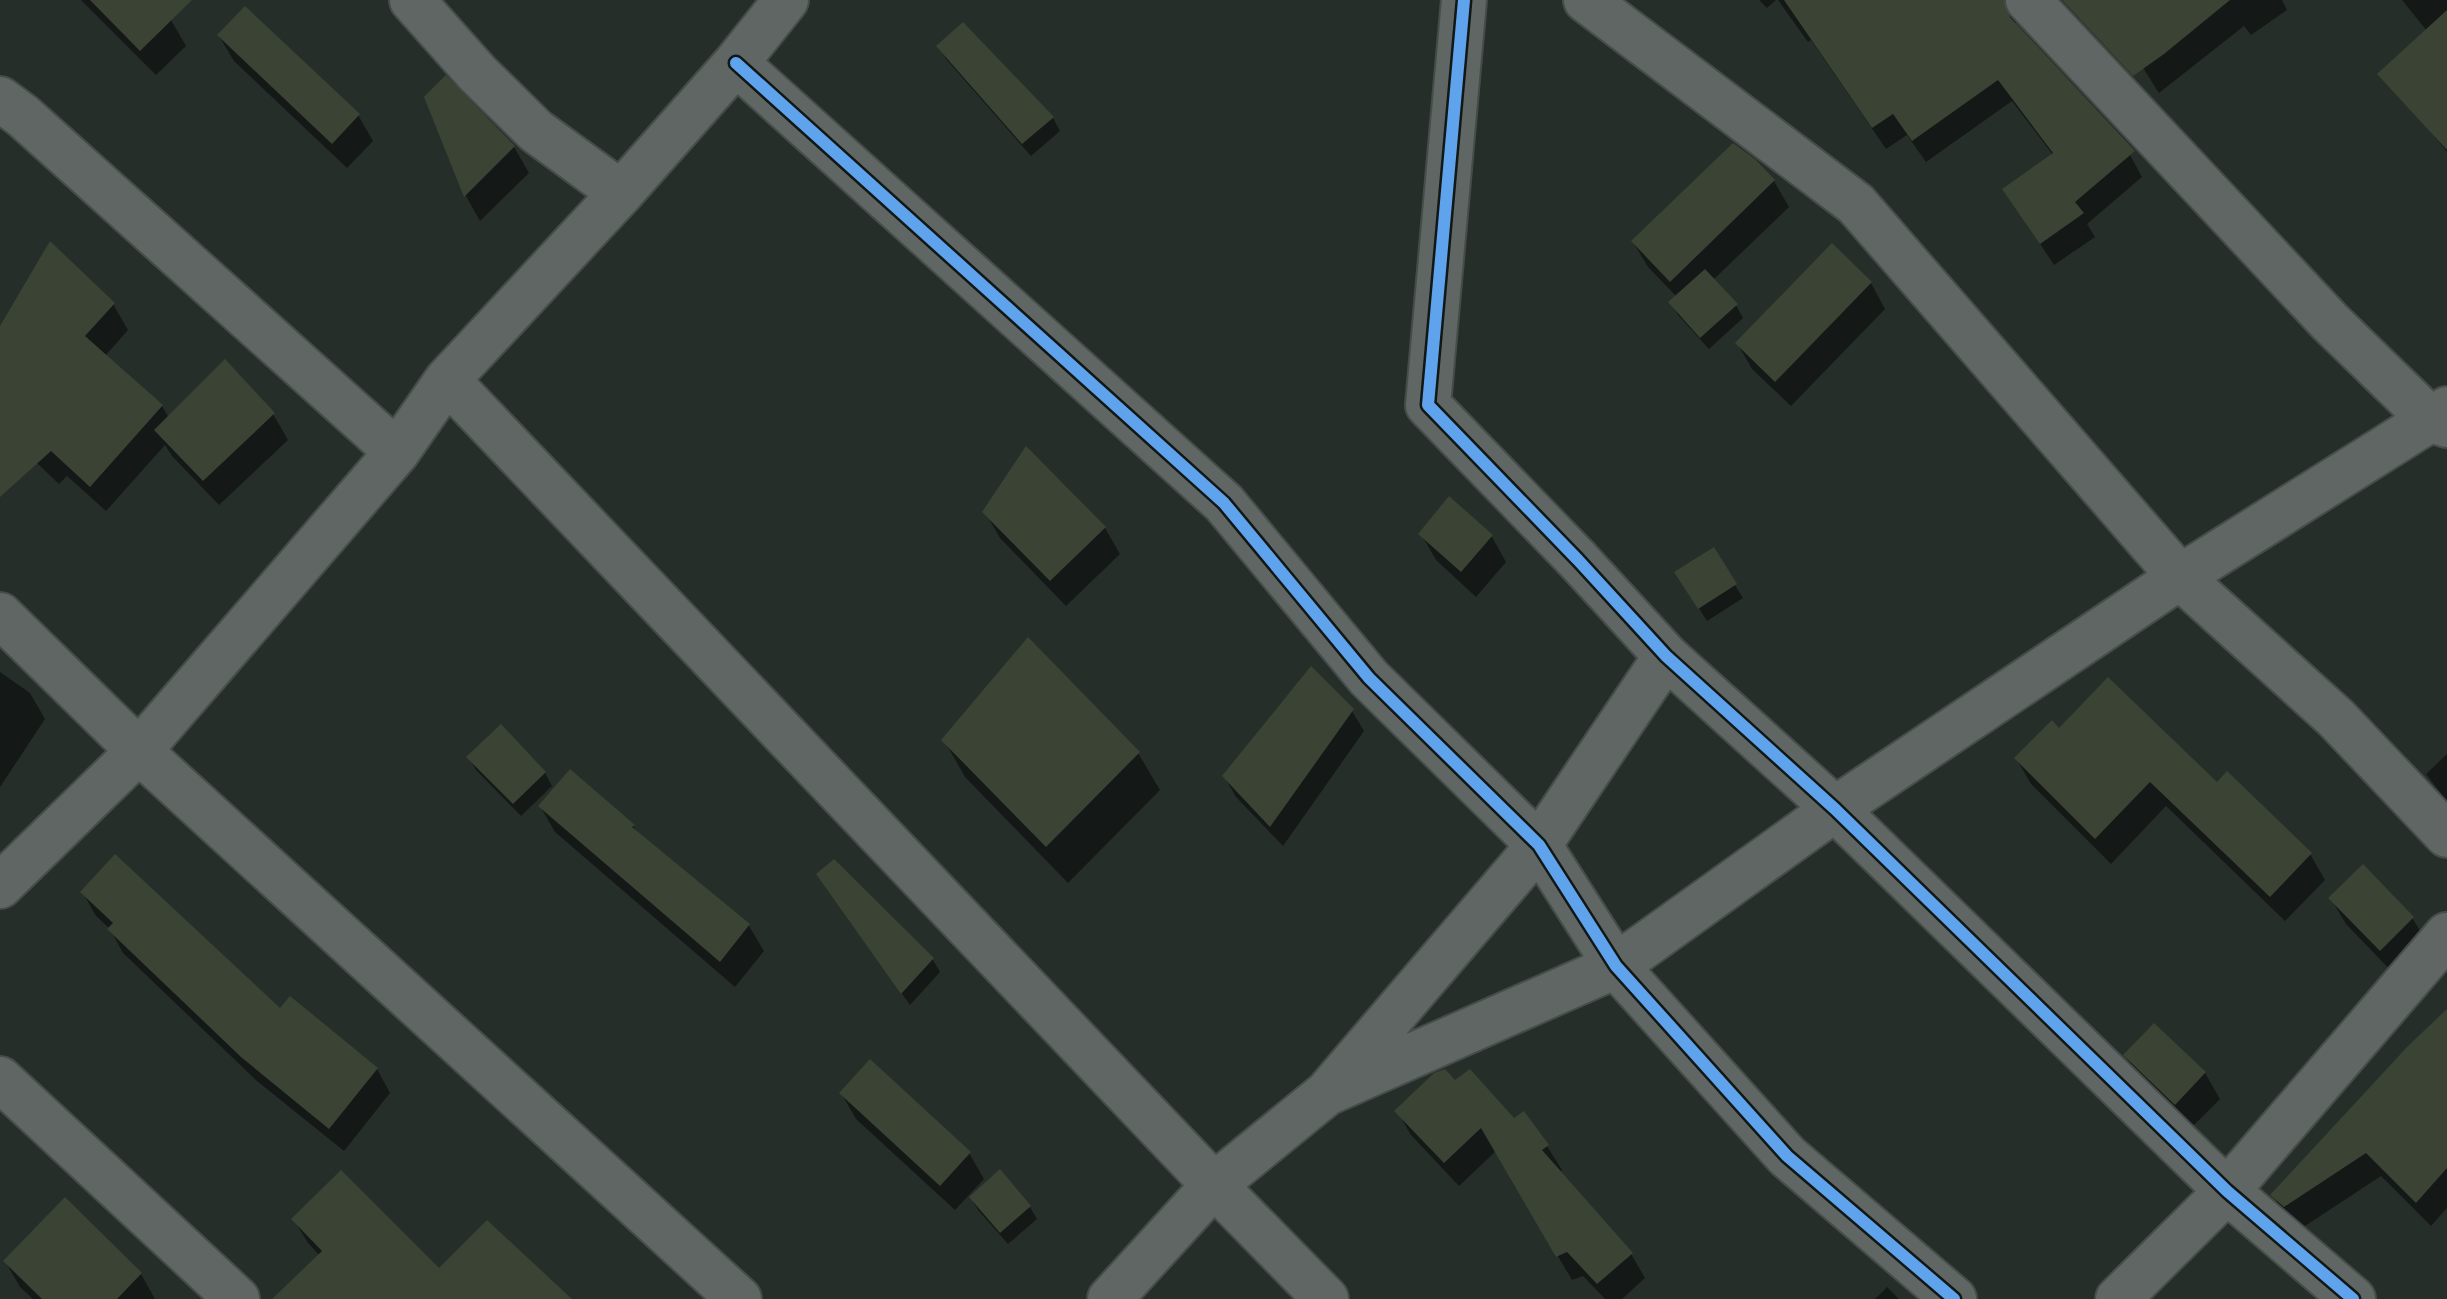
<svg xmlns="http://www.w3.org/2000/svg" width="2447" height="1299" font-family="Inter,sans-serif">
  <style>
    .shadow { fill: #0007 }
    .building { fill: #3b4334 }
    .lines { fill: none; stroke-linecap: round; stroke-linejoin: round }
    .street-casing { stroke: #464c49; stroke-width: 48 }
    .street { stroke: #606663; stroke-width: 44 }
    .cycleway-casing { stroke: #111714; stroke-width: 17 }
    .cycleway { stroke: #60a3ed; stroke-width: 12 }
  </style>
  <rect width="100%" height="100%" fill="#262e2a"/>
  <!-- shadow -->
  <path class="shadow" d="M 81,0 L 151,0 L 171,20 L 186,46 L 156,75 Z
    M 1759,0 L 1776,0 L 1767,8 Z
    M 1778,0 L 2006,0 L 2016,18 L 2016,26 L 2130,155 L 2142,177 L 2087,224 L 2095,237 L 2054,265 L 2004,189 L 2053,155 L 2012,101 L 1926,162 L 1907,135 L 1886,149 L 1811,40 L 1808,42 Z
    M 2100,0 L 2282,0 L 2287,10 L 2251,35 L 2244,26 L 2159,93 Z
    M 2402,0 L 2447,0 L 2447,152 L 2400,93 L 2427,31 Z
    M 219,36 L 358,115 L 373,141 L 347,168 L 234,61 Z
    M 939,47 L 1053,118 L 1060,131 L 1031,156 L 946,59 Z
    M 426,98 L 514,147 L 529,173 L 480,221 L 466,196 Z
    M 1754,161 L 1774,181 L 1789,207 L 1713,280 L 1736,305 L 1743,318 L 1709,349 L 1678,315 L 1671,302 L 1677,297 L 1648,267 L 1633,242 Z
    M 1871,283 L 1885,309 L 1791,406 L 1752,369 L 1737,343 Z
    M 113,304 L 128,330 L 105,356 L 162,406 L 169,418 L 273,414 L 288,440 L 219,505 L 172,456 L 165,445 L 106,511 L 67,476 L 59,484 L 0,428 L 0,330 Z
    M 985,512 L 1105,528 L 1120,554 L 1066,606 L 1000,538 Z
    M 1421,534 L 1492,537 L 1506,562 L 1476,597 L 1436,560 Z
    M 1713,550 L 1743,598 L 1707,621 L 1677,573 Z
    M 0,672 L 30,693 L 45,719 L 0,787 Z
    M 1352,711 L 1364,731 L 1283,846 L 1236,797 L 1224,776 Z
    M 2059,730 L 2217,785 L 2310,854 L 2325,880 L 2285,921 L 2166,806 L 2111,864 L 2031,784 L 2016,758 Z
    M 944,740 L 1138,753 L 1160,790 L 1068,883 L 965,777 Z
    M 2447,754 L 2447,801 L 2426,774 Z
    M 469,758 L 545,773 L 552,786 L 521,816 L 476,770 Z
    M 570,772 L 633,826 L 639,835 L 749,926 L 764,951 L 735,987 L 555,832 L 540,806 Z
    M 834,862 L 933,960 L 940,972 L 910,1005 L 826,888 Z
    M 2363,867 L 2413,919 L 2428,944 L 2396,976 L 2346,924 L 2331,899 Z
    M 83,893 L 377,1069 L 390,1093 L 344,1151 L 257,1081 L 123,953 L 110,929 L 96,916 Z
    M 2447,1011 L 2447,1208 L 2431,1226 L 2381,1176 L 2299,1230 L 2287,1220 L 2273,1195 Z
    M 2154,1025 L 2205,1073 L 2220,1099 L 2190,1129 L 2140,1081 L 2125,1055 Z
    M 1455,1083 L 1547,1146 L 1562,1170 L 1559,1172 L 1631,1254 L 1645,1278 L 1622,1299 L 1605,1299 L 1583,1276 L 1572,1280 L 1496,1151 L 1459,1186 L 1411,1135 L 1397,1111 Z
    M 841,1093 L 969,1153 L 984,1179 L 955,1210 L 856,1119 Z
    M 971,1198 L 1030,1207 L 1037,1219 L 1008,1244 L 978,1210 Z
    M 65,1199 L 141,1274 L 155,1299 L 33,1299 L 20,1287 L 5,1261 Z
    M 294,1220 L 439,1271 L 569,1299 L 298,1299 L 320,1256 L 308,1243 Z
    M 1887,1287 L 1899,1299 L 1875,1299 Z"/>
  <!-- building -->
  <path class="building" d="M 90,0 L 192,0 L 140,51 Z
    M 1784,0 L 2004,0 L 2010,17 L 2135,151 L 2075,202 L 2084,213 L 2040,244 L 2002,189 L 2053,153 L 1998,80 L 1912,141 L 1893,114 L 1872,128 Z
    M 2062,0 L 2230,0 L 2164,54 L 2133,76 Z
    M 245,6 L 360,114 L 332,144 L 217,35 Z
    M 2447,10 L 2447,150 L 2377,74 Z
    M 963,22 L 1054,117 L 1022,144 L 936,46 Z
    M 446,75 L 515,146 L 464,197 L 424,97 Z
    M 1733,143 L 1755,159 L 1775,180 L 1670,282 L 1631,241 Z
    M 50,241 L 115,303 L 85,336 L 163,405 L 90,487 L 51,451 L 0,497 L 0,326 Z
    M 1832,243 L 1872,282 L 1775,382 L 1735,343 Z
    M 1705,269 L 1738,304 L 1700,338 L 1668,302 Z
    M 225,359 L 275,413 L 203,481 L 154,430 Z
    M 1026,446 L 1106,527 L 1050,581 L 982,512 Z
    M 1449,496 L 1493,535 L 1461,572 L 1418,534 Z
    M 1714,547 L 1737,584 L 1698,609 L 1674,572 Z
    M 1028,637 L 1140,752 L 1046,847 L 941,740 Z
    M 1311,666 L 1354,709 L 1270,827 L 1222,776 Z
    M 2108,677 L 2217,782 L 2227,771 L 2312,853 L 2270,897 L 2150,782 L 2095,839 L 2014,758 L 2052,720 L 2059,728 Z
    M 501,724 L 546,772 L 513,804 L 466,757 Z
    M 570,769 L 635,825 L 632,827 L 750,924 L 720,962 L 538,806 Z
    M 115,854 L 280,1008 L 290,996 L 378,1068 L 329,1129 L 241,1057 L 107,929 L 113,923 L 80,892 Z
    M 834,859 L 934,958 L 901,994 L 816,874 Z
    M 2363,864 L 2414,917 L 2380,951 L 2328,898 Z
    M 2447,1009 L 2447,1168 L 2416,1203 L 2366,1153 L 2284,1207 L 2270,1195 L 2408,1046 Z
    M 2154,1023 L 2206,1072 L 2175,1105 L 2123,1055 Z
    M 870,1059 L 971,1152 L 940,1186 L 839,1093 Z
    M 1445,1069 L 1455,1080 L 1470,1069 L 1514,1118 L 1524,1111 L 1549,1145 L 1542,1150 L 1633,1253 L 1597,1284 L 1567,1252 L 1556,1257 L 1481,1128 L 1444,1163 L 1394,1111 L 1434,1073 Z
    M 1000,1169 L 1031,1206 L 1000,1233 L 969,1197 Z
    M 341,1170 L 439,1268 L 487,1220 L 572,1299 L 272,1299 L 322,1251 L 291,1219 Z
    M 65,1197 L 142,1273 L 117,1299 L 42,1299 L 3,1261 Z"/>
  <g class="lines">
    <!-- street casing -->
    <g class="street-casing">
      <path id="street" d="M 412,0 L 477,73 L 536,131 L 621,193
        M 1464,0 L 1428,405 L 1578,560 L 1666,656 L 1835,809 L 2227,1191 L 2353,1299
        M 1586,0 L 1856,204 L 2180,577 L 2336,718 L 2447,835
        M 2028,0 L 2330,322 L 2431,420 L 2447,425
        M 736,63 L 1224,503 L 1369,678 L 1539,845 L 1616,966 L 1787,1156 L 1954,1299
        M 0,99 L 23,116 L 397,452
        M 447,380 L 1214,1185 L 1326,1299
        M 0,615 L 139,751 L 739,1299
        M 0,886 L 139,751 L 397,452 L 447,380 L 621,193 L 736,63 L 786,0
        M 0,1079 L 237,1299
        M 1327,1093 L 1616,966 L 1835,809 L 2180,577 L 2447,409
        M 1110,1299 L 1214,1185 L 1327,1093 L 1539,845 L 1666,656
        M 2118,1299 L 2227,1191 L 2447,935"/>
    </g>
    <!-- street -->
    <use href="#street" class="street"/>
    <!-- cycleway casing -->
    <g class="cycleway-casing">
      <path id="cycleway" d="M 1464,0 L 1428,405 L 1578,560 L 1666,656 L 1835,809 L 2227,1191 L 2353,1299
        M 736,63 L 1224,503 L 1369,678 L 1539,845 L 1616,966 L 1787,1156 L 1954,1299"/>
    </g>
    <!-- cycleway -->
    <use href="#cycleway" class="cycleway"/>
  </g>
</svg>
